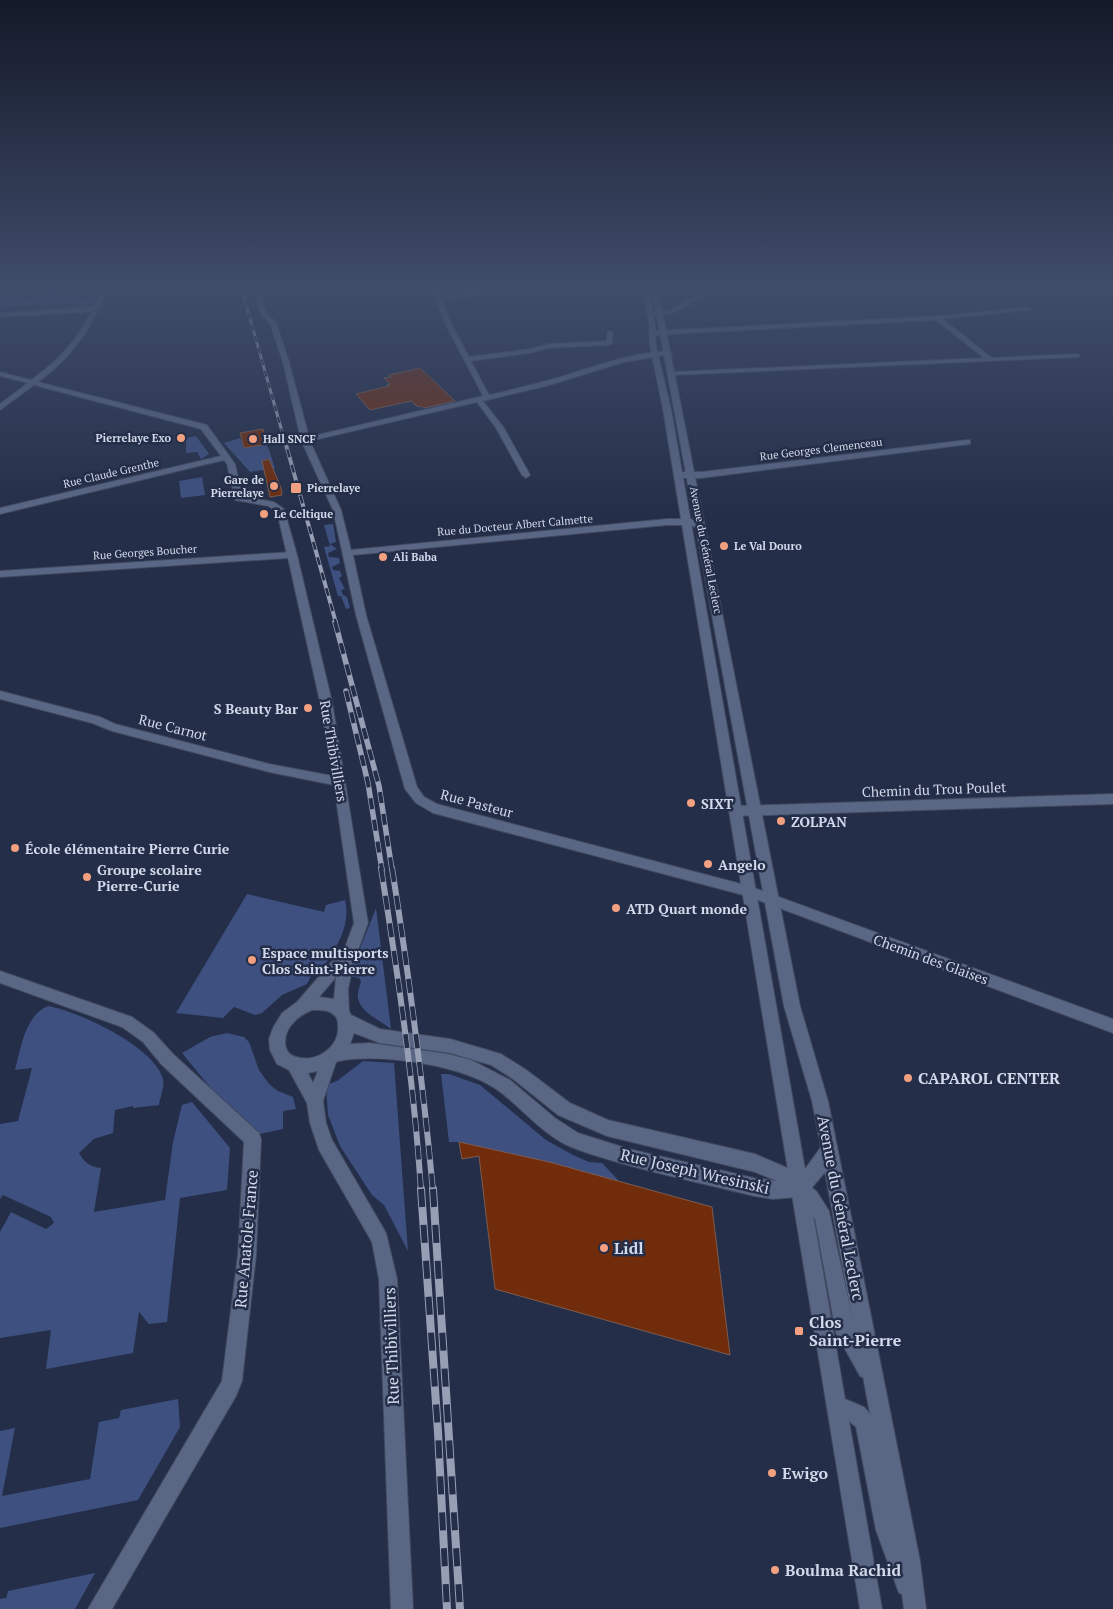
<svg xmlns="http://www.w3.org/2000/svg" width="1113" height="1609" font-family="'PT Serif',serif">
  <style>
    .green { fill: #3d5080 }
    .building { fill: #712c0c; stroke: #7e5c4f }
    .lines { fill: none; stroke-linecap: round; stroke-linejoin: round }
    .minor-casing { stroke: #40495f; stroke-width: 2 }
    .tertiary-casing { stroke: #40495f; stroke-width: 2 }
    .secondary-casing { stroke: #40495f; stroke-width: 2 }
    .minor { fill: #5a6784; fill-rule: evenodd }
    .tertiary { fill: #5a6784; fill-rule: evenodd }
    .secondary { fill: #5a6784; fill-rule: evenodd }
    .rail-far4-casing { stroke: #969fb3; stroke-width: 3 }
    .rail-far3-casing { stroke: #969fb3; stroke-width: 4 }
    .rail-far2-casing { stroke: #969fb3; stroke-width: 5.5 }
    .rail-far1-casing { stroke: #969fb3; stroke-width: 6 }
    .rail-casing { stroke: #969fb3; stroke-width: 8 }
    .rail-far4 { stroke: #242e48; stroke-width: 2; stroke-dasharray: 6; stroke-linecap: butt }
    .rail-far3 { stroke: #242e48; stroke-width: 2.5; stroke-dasharray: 8; stroke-linecap: butt }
    .rail-far2 { stroke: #242e48; stroke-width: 4; stroke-dasharray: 11; stroke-linecap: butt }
    .rail-far1 { stroke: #242e48; stroke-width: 4.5; stroke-dasharray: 14; stroke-linecap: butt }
    .rail { stroke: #242e48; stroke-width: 6; stroke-dasharray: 18; stroke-linecap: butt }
    .poi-dot { fill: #f2a080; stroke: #242e48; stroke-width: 2 }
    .labels { text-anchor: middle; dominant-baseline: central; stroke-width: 5; stroke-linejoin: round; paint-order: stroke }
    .far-poi-label { font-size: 11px; font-weight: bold; fill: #d1d9ea; stroke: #242e48; text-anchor: start }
    .far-street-label { font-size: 11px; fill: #d1d9ea; stroke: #242e48 }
    .poi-label { font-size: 14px; font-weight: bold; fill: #d1d9ea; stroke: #242e48; text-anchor: start }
    .street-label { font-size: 14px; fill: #d1d9ea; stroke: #242e48 }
    .near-poi-label { font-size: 16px; font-weight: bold; fill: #d1d9ea; stroke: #242e48; text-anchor: start }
    .near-street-label { font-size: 16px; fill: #d1d9ea; stroke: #242e48 }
  </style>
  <rect width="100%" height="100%" fill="#242e48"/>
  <!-- green -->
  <path class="green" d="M 41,290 L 62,290 L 58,298 L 74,296 L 72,300 L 93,300 L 93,303 L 77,308 L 81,302 L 0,307 L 0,297 L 31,300 L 47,297 Z
    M 196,436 L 209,454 L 201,459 L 197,452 L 186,453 L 186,438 Z
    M 240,438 L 244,448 L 267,444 L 275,468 L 250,472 L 224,443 Z
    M 202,477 L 205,495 L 181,498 L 179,481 Z
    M 333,524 L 336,542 L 330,544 L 337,549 L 328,553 L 329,557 L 339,558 L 340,563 L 332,567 L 333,570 L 340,571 L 342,576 L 339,578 L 345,589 L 341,590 L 343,595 L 347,597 L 350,608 L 346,609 L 341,596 L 338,596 L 324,547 L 330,546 L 324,525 Z
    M 247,894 L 324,912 L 326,905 L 345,900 C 351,926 337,946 324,966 L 322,968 L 316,966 L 307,984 L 282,995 L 262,1013 L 255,1015 L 234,1007 L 223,1018 L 176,1013 Z
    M 376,908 L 391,1029 C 381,1021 360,1012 358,998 C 357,993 360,986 361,981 L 359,978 L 349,976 Z
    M 48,1006 C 78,1011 155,1047 163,1079 C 165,1086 160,1098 159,1105 L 133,1108 L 133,1106 L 115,1110 L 113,1133 L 94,1139 L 79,1153 C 84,1162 90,1167 101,1168 L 94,1212 L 165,1200 L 173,1142 L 182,1105 L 192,1102 L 230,1148 L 227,1190 L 180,1198 L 167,1322 L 149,1324 L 139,1312 L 133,1353 L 46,1369 L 51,1330 L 0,1338 L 0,1232 L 11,1212 L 46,1229 L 54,1223 L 51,1217 L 3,1195 L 0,1199 L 0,1124 L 18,1121 L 32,1068 L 15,1070 C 21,1048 25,1015 48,1006 Z
    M 227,1033 L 244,1037 L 249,1042 L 259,1070 L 269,1084 L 278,1091 L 293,1097 L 296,1109 L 283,1111 L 283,1129 L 250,1136 L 182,1053 L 210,1037 Z
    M 363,1061 L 394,1063 L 408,1251 L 384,1205 L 372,1195 L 340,1146 L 328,1115 L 326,1085 L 337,1081 Z
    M 441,1074 L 449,1074 L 480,1085 L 546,1140 L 573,1155 L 589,1162 L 602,1163 L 620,1182 L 459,1142 L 449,1142 Z
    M 178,1399 L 180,1427 L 138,1500 L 0,1528 L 0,1431 L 15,1428 L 2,1496 L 90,1479 L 99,1422 L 119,1418 L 121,1410 Z
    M 95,1573 L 75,1609 L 0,1609 L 0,1599 L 5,1598 L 6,1599 L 8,1591 Z"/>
  <!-- building -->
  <path class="building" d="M 420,368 L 455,401 L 424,408 L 421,406 L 418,407 L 411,401 L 370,410 L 356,394 L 389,386 L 387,385 L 390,384 L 384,378 L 391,377 L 389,375 Z
    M 263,429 L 267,444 L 244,448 L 240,433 Z
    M 269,459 L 281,488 L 282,495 L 270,497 L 262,461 Z
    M 459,1142 L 549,1162 L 712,1207 L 730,1355 L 495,1289 L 479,1156 L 462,1159 Z"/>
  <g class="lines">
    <!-- minor casing -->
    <g class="minor-casing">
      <path id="minor" d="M 102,290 L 108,290 L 101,306 L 95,310 L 97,312 C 83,341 64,363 38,382 L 207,425 L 235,464 L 242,496 L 274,502 L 284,509 L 297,555 L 295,557 L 292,558 L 287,555 L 277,512 L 268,506 L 235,500 L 227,464 L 224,460 L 0,514 L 0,508 L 221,456 L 201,429 L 34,385 L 0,410 L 0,404 L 28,383 L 0,376 L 0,372 L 31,380 C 57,362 77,341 91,312 L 0,317 L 0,313 L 90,307 L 95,305 Z
        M 253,290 L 259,290 L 267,314 L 276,322 L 289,362 L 309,437 L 483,396 L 446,325 L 432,290 L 438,290 L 440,294 L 514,290 L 517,292 L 514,294 L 441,298 L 452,325 L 469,357 L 530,349 L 548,344 L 606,341 L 608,331 L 613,332 L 612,343 L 609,345 L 548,348 L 530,353 L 471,361 L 489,395 C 512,390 534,384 557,378 C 577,372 656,344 672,354 L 624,362 L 550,385 L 483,401 L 504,428 L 530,475 L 526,478 L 522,475 L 496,428 L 477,402 L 310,441 L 341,510 L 351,550 L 667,519 L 691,519 L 706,527 L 702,530 L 690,525 L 667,525 L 353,555 L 366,615 L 417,787 L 424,797 L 437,804 L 749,886 L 1113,1019 L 1113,1033 L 747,896 L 433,813 L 416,803 L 405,789 L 356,615 L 333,510 L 301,440 L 283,362 L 270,323 L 261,315 Z
        M 709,290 L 716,290 L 673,313 L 650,316 L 647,314 L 670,310 Z
        M 1028,307 L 1031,309 L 1030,310 L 943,319 L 992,358 L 1077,354 L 1080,356 L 1079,357 L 673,375 L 671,374 L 671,372 L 984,358 L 936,320 L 653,335 L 650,333 L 653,331 L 937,316 Z
        M 967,440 L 970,440 L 970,444 L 701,478 L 678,478 L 674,475 L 678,472 L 701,472 Z
        M 1113,794 L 1113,804 L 736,816 L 732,814 L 730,811 L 732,808 L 736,806 Z
        M 0,971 L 132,1017 L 153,1032 L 173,1054 L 259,1133 L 261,1139 L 256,1255 L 242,1381 L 236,1396 L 112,1609 L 88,1609 L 222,1381 L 238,1255 L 244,1142 L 161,1064 L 143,1042 L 122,1027 L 0,983 Z"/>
    </g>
    <!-- tertiary casing -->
    <g class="tertiary-casing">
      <path id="tertiary" d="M 292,552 L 297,555 L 332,702 L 368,923 L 354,961 L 348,989 L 349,1011 L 351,1015 L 380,1029 L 450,1039 L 501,1054 L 525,1069 L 570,1103 L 608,1120 L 755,1154 L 792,1170 L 817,1192 L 829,1211 L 855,1330 L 877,1369 L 874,1376 L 867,1379 L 860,1376 L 836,1333 L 815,1219 L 798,1197 L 773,1199 L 754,1196 C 706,1184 657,1174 610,1160 C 597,1156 583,1152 571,1147 C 543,1135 523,1109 499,1091 C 464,1065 381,1053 339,1061 L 336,1062 L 323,1101 L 326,1123 L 332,1140 L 386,1233 L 397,1279 L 413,1609 L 391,1609 L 379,1279 L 372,1242 L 319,1150 L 310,1123 L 307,1103 L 289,1070 L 277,1064 L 270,1050 L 269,1039 L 273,1028 L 282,1013 L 297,1002 L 341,951 L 344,950 L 354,923 L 334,785 L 269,772 L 112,731 L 92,723 L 0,699 L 0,691 L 100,717 L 115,724 L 269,764 L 333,776 L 320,702 L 288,558 L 0,577 L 0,571 ZM 336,977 L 334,999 L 319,997 ZM 312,1010 C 319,1010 328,1009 334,1015 C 337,1017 338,1022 338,1025 C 340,1047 317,1063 296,1057 C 280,1053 284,1032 293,1023 C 298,1017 305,1013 312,1010 ZM 354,1033 L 380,1043 L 450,1053 L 491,1065 L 513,1079 L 558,1115 L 607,1136 L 755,1172 L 777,1181 L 754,1178 L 629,1149 L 578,1133 L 555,1118 L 510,1080 L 471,1060 L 448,1054 L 370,1043 L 350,1044 ZM 318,1071 L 313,1083 L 308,1073 Z"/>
    </g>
    <!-- secondary casing -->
    <g class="secondary-casing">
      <path id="secondary" d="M 643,290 L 649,290 L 655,324 L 656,346 L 671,409 L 805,1169 L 821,1147 L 812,1101 L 784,1006 L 652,290 L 658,290 L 800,1006 L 828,1101 L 920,1561 L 926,1609 L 904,1609 L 902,1594 L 899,1593 L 896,1585 L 876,1530 L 856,1427 L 849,1421 L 882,1609 L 860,1609 L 663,409 L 650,346 L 649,324 ZM 825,1172 L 870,1414 L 864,1407 L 845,1399 L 809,1191 Z"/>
    </g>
    <!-- minor -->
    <use href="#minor" class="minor"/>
    <!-- tertiary -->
    <use href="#tertiary" class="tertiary"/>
    <!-- secondary -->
    <use href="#secondary" class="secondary"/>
    <!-- rail-far4 casing -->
    <g class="rail-far4-casing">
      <path id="rail-far4" d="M 242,290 L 283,435"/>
    </g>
    <!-- rail-far3 casing -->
    <g class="rail-far3-casing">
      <path id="rail-far3" d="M 283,434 L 336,623"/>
    </g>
    <!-- rail-far2 casing -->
    <g class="rail-far2-casing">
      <path id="rail-far2" d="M 335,622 L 379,786 L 392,870
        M 346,691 L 368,783 L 382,870"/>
    </g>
    <!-- rail-far1 casing -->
    <g class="rail-far1-casing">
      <path id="rail-far1" d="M 381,868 C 398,976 414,1082 421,1191
        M 392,868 C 409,976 423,1083 433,1191"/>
    </g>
    <!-- rail casing -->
    <g class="rail-casing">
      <path id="rail" d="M 421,1189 L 438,1432 L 447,1609
        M 433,1189 L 460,1609"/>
    </g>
    <!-- rail-far4 -->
    <use href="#rail-far4" class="rail-far4"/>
    <!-- rail-far3 -->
    <use href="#rail-far3" class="rail-far3"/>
    <!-- rail-far2 -->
    <use href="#rail-far2" class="rail-far2"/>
    <!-- rail-far1 -->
    <use href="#rail-far1" class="rail-far1"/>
    <!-- rail -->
    <use href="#rail" class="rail"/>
  </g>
  <!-- sky -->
  <linearGradient id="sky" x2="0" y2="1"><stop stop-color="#141928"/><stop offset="0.56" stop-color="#3f4c6a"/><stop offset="1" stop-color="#3f4c6a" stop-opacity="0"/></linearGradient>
  <rect width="1113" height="515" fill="url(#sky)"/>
  <!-- markers -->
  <g class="poi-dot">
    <circle cx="181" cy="438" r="5"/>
    <circle cx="253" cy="439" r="5"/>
    <circle cx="274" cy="486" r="5"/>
    <rect x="290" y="482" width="12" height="12" rx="2.5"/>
    <circle cx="264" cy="514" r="5"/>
    <circle cx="724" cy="546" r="5"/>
    <circle cx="383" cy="557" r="5"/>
    <circle cx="308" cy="708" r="5"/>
    <circle cx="691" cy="803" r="5"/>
    <circle cx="781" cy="821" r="5"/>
    <circle cx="15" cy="848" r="5"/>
    <circle cx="708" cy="864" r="5"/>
    <circle cx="87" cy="877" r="5"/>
    <circle cx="616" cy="908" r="5"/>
    <circle cx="252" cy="960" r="5"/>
    <circle cx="908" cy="1078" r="5"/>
    <circle cx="604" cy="1248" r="5"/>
    <rect x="794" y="1326" width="10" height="10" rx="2.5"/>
    <circle cx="772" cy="1473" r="5"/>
    <circle cx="775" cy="1570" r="5"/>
  </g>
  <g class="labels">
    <!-- far-poi labels -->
    <g class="far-poi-label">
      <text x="171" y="438" text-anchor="end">Pierrelaye Exo</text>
      <text x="263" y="439">Hall SNCF</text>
      <text x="264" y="480" text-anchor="end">Gare de<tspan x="264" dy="13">Pierrelaye</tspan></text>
      <text x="307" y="488">Pierrelaye</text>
      <text x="274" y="514">Le Celtique</text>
      <text x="734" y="546">Le Val Douro</text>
      <text x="393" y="557">Ali Baba</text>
    </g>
    <!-- far-street labels -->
    <g class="far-street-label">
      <text transform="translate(821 449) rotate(-7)">Rue Georges Clemenceau</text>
      <text transform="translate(111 473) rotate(-13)">Rue Claude Grenthe</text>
      <text transform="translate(515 525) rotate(-5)">Rue du Docteur Albert Calmette</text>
      <text transform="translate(706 550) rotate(79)">Avenue du Général Leclerc</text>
      <text transform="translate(145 552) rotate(-4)">Rue Georges Boucher</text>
    </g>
    <!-- poi labels -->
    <g class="poi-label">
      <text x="298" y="708" text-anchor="end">S Beauty Bar</text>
      <text x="701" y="803">SIXT</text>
      <text x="791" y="821">ZOLPAN</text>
      <text x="25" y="848">École élémentaire Pierre Curie</text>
      <text x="718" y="864">Angelo</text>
      <text x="97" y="869">Groupe scolaire<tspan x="97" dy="16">Pierre-Curie</tspan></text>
      <text x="626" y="908">ATD Quart monde</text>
      <text x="262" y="952">Espace multisports<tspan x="262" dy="16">Clos Saint-Pierre</tspan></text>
    </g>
    <!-- street labels -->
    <g class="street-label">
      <text transform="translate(173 727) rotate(14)">Rue Carnot</text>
      <text transform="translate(334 751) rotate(80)">Rue Thibivilliers</text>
      <text transform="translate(934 789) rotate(-2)">Chemin du Trou Poulet</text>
      <text transform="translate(477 803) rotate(15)">Rue Pasteur</text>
      <text transform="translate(931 959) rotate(20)">Chemin des Glaises</text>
    </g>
    <!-- near-poi labels -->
    <g class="near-poi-label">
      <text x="918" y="1078">CAPAROL CENTER</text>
      <text x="614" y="1248">Lidl</text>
      <text x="809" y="1322">Clos<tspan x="809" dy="18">Saint-Pierre</tspan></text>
      <text x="782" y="1473">Ewigo</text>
      <text x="785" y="1570">Boulma Rachid</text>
    </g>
    <!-- near-street labels -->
    <g class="near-street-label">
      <text transform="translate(695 1171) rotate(13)">Rue Joseph Wresinski</text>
      <text transform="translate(841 1208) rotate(79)">Avenue du Général Leclerc</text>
      <text transform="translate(246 1239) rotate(-85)">Rue Anatole France</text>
      <text transform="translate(391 1346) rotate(-92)">Rue Thibivilliers</text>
    </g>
  </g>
</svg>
